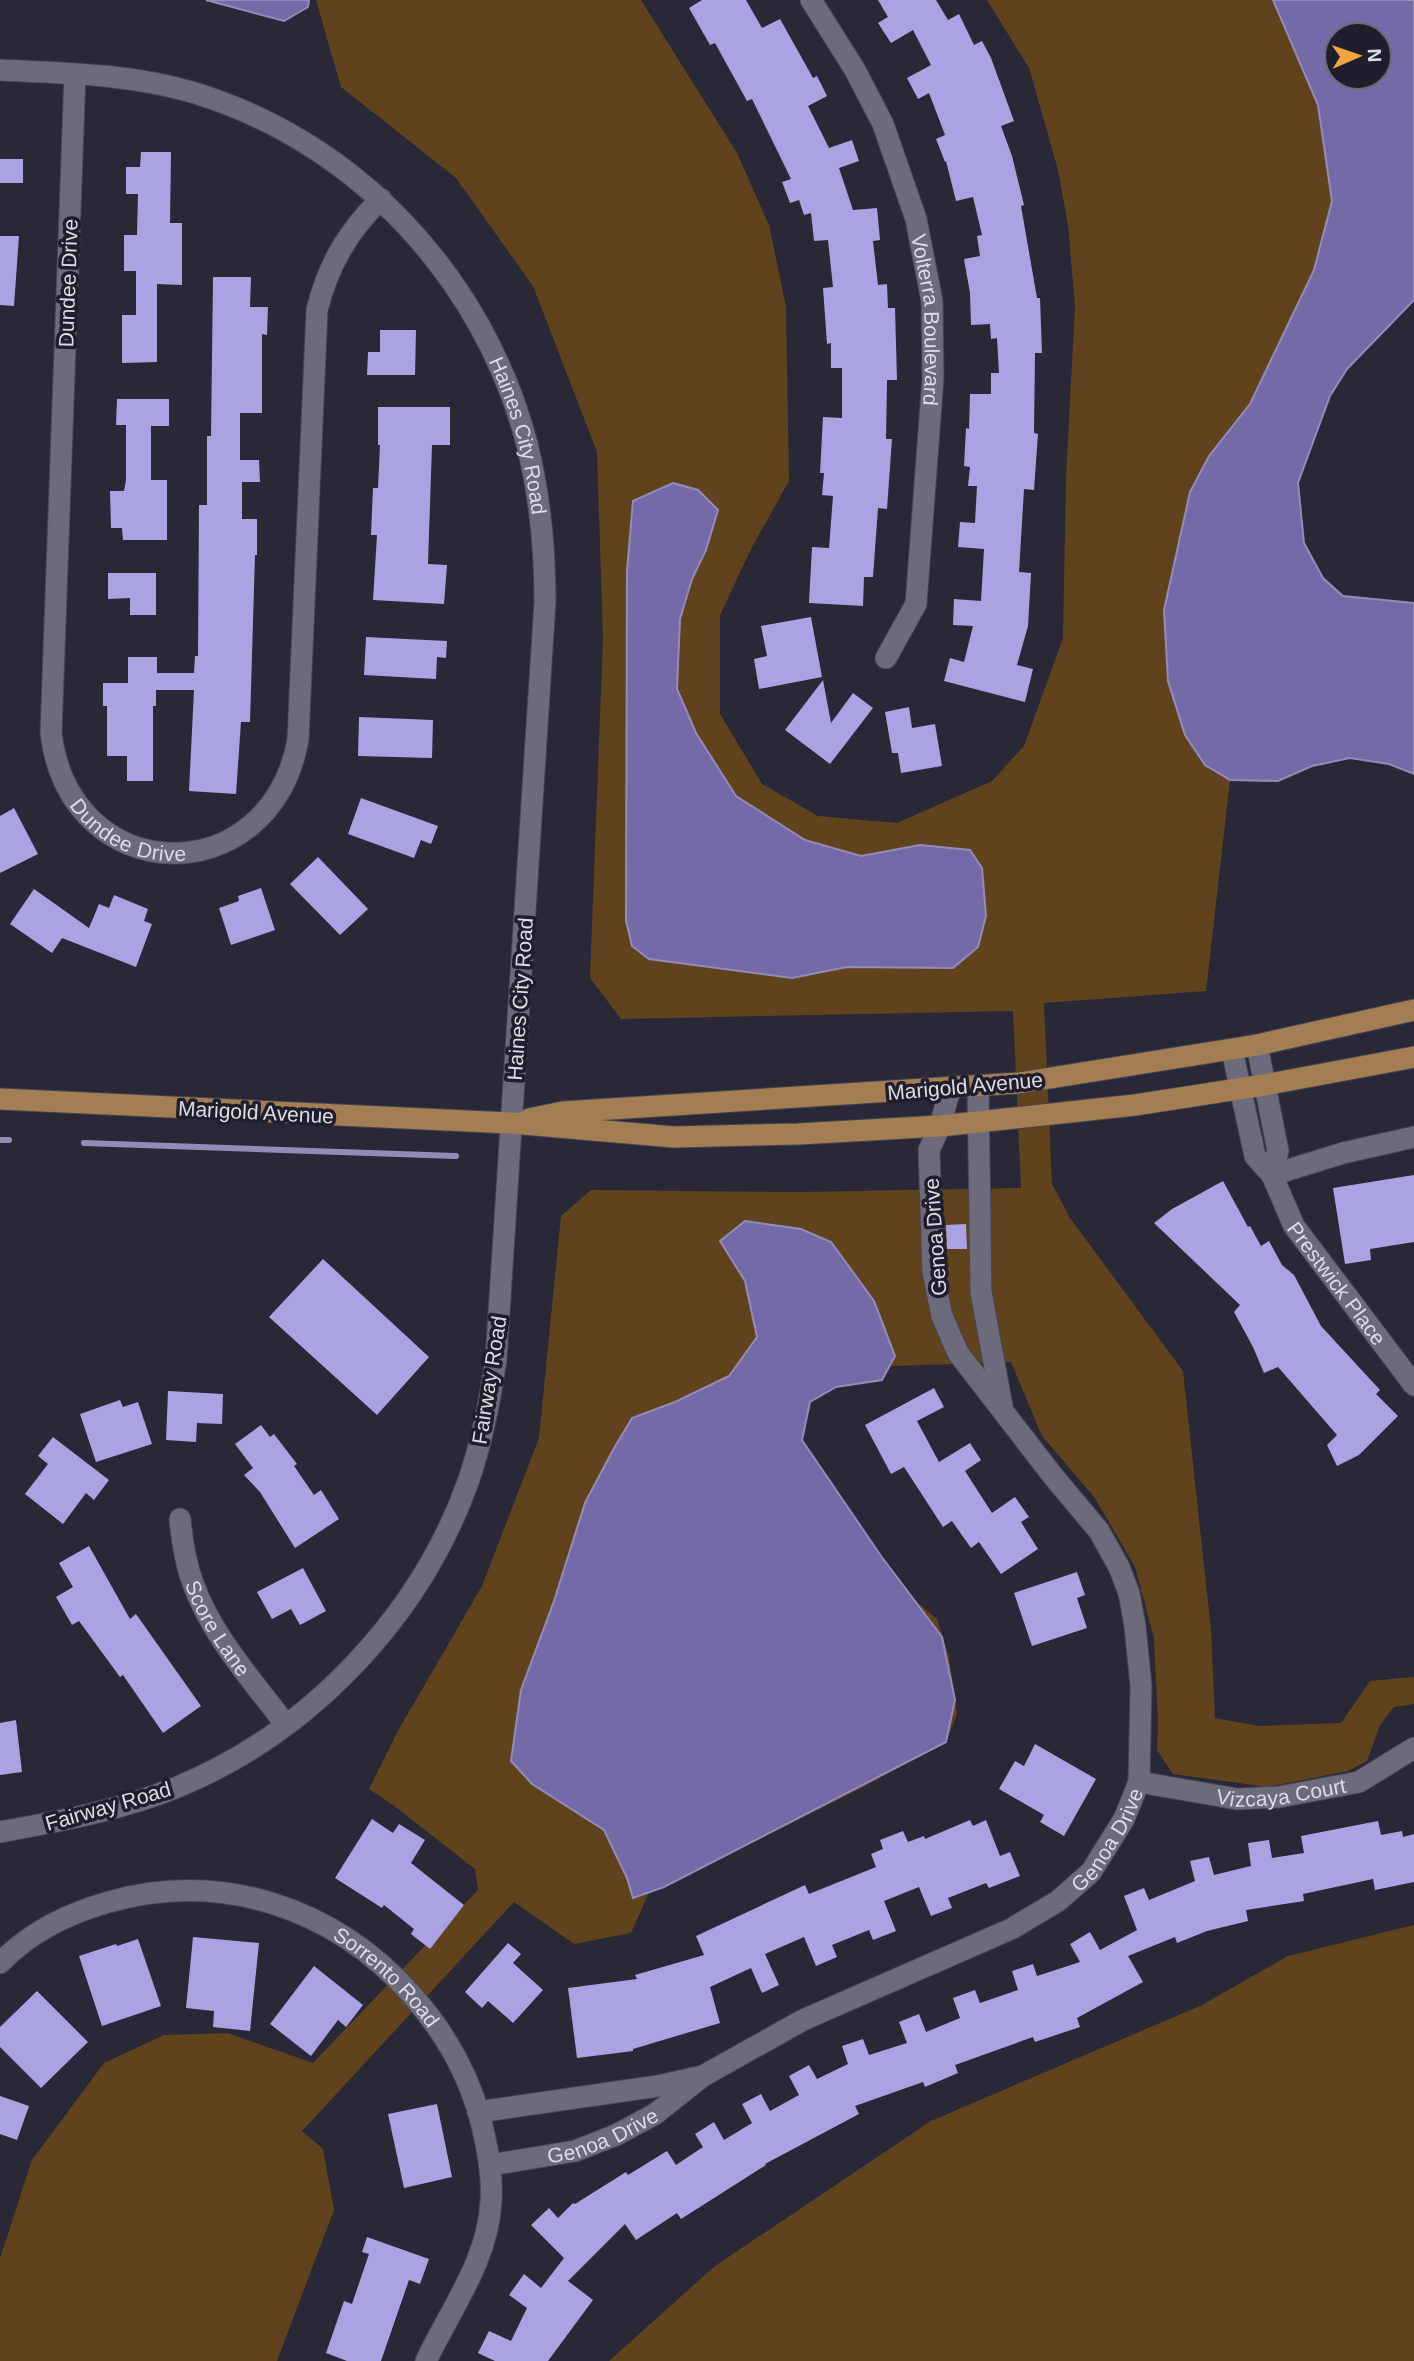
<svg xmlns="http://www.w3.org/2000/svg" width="1414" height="2361" font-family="Arial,sans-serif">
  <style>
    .green { fill: #60431c }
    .water { fill: #736aa7; stroke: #938cba; stroke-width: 2; fill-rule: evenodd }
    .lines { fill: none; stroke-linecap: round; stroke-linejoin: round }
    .stream { stroke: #938cba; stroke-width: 6 }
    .building { fill: #aaa3e3 }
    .minor-casing { stroke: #474552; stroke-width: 23 }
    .major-casing { stroke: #474552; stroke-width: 23 }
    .minor { stroke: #6c6b7c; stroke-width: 21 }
    .major { stroke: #a37e52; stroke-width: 21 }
    .labels { text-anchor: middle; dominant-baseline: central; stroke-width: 7; stroke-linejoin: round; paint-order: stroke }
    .street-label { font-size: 21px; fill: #dddce6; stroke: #201e2c }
  </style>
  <rect width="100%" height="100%" fill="#292837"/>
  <!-- green -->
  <path class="green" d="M 316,0 L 641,0 L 737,153 L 769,225 L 786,307 L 789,481 L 752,547 L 720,615 L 720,714 L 762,784 L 818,816 L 897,823 L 992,781 L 1024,746 L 1063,638 L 1066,477 L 1075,306 L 1068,225 L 1058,170 L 1029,68 L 987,0 L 1273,0 L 1318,105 L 1332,201 L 1314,270 L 1250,404 L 1209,456 L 1205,765 L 1230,780 L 1206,991 L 1044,1003 L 1052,1184 L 1070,1218 L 1183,1371 L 1211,1630 L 1215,1718 L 1259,1726 L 1341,1723 L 1370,1681 L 1414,1677 L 1414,1704 L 1394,1707 L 1380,1725 L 1367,1761 L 1348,1771 L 1268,1787 L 1173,1774 L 1157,1750 L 1158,1725 L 1154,1638 L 1135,1567 L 1095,1498 L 1042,1436 L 1011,1362 L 866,1367 L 810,1382 L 797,1428 L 822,1487 L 882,1573 L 937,1619 L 949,1657 L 957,1714 L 946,1742 L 865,1786 L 689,1875 L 655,1879 L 631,1933 L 574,1944 L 514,1902 L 302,2131 L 323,2149 L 334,2210 L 277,2361 L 0,2361 L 0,2258 L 32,2160 L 104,2063 L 164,2035 L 228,2033 L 313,2063 L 478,1890 L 475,1869 L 393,1805 L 369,1789 L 399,1729 L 482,1586 L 539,1438 L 561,1216 L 591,1190 L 800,1192 L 1021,1188 L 1013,1011 L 621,1019 L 590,978 L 603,638 L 597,452 L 533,286 L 456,178 L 341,87 Z
    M 1414,1925 L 1414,2361 L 609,2361 L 715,2266 L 931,2121 L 1202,2005 L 1288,1956 Z"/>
  <!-- water -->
  <path class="water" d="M 206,0 L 309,0 L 308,7 L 284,21 Z
    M 1273,0 L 1414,0 L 1414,300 L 1347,369 L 1330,396 L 1298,483 L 1304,543 L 1323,578 L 1343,596 L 1414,603 L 1414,774 L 1389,764 L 1350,758 L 1312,766 L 1278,781 L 1230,780 L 1205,765 L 1185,735 L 1168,681 L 1164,610 L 1190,492 L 1209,456 L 1250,404 L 1314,270 L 1332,201 L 1318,105 ZM 1337,35 L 1379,35 L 1379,77 L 1337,77 Z
    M 673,483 L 698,490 L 718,510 L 706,550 L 692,579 L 680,619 L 677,689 L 696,733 L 736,796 L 805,840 L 861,856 L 920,845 L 970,850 L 982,868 L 986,916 L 978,947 L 953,968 L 847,967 L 792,978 L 649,959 L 632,946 L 626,921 L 627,571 L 633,501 Z
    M 745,1221 L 801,1229 L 831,1242 L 874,1301 L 895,1356 L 882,1380 L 836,1387 L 810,1402 L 802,1440 L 881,1556 L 942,1637 L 955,1700 L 946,1742 L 664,1887 L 633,1898 L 627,1878 L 604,1830 L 532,1784 L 511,1761 L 521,1690 L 554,1601 L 585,1503 L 613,1450 L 632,1418 L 675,1402 L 729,1376 L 757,1337 L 745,1281 L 720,1241 Z"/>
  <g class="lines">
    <!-- stream -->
    <path class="stream" d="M 0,1140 L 9,1140
      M 84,1143 L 456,1156"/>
  </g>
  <!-- building -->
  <path class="building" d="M 702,0 L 746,0 L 762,28 L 780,19 L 813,78 L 817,76 L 827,96 L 808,106 L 829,148 L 852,140 L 859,161 L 839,168 L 853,210 L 877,208 L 880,240 L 873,241 L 878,285 L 887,284 L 888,308 L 895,308 L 897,380 L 887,380 L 886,439 L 892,439 L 887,509 L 878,508 L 873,577 L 864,577 L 863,606 L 809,603 L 812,547 L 829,548 L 833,496 L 822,495 L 824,473 L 820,473 L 823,417 L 842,418 L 842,368 L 831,368 L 831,343 L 827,344 L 823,288 L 833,287 L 828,240 L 814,241 L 811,213 L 804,215 L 799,200 L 790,203 L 782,182 L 791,179 L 752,99 L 747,101 L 715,43 L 710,45 L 689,8 Z
    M 878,0 L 936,0 L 948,20 L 959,14 L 974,45 L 982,41 L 991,58 L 1014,121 L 1001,126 L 1012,156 L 1024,205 L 1021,206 L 1037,298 L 1040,298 L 1042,353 L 1035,353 L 1034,433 L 1038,434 L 1034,490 L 1024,489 L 1019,572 L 1031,573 L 1028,626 L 1017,665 L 1033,669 L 1025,702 L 944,681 L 950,658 L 964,662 L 973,626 L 953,625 L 954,599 L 981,601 L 984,549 L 958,547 L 960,522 L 975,523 L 977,486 L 968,486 L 970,467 L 964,466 L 966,428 L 969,429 L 970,394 L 991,394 L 991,373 L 999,373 L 997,338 L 991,339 L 990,324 L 971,325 L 970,293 L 964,259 L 980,256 L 977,236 L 982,235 L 973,197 L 956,201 L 946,161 L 945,162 L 936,139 L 945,135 L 929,93 L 918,99 L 907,78 L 931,65 L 913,30 L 891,43 L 878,23 L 888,17 Z
    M 141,152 L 171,152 L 170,223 L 182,223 L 182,285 L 157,284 L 157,362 L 122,363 L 122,315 L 136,315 L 136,271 L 124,271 L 124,235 L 137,235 L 138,194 L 126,194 L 126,167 L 140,167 Z
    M 0,159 L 23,159 L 23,183 L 0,183 Z
    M 0,236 L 19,236 L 14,306 L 0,305 Z
    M 213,277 L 251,277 L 250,307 L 268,307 L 267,335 L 262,334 L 262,413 L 240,413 L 240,460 L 259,460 L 260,482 L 242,482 L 242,519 L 257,519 L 257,555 L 255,555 L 250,722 L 241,722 L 236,794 L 189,791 L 194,690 L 156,690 L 156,706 L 153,706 L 153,781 L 127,781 L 127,756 L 107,756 L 107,706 L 103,706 L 103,683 L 128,683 L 128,657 L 157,657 L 157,673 L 194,673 L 195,656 L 198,656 L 199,505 L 207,505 L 207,436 L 211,436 Z
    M 380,330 L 416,330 L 415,375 L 367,375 L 368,352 L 380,352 Z
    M 117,399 L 169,399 L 169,426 L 151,426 L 151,480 L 167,480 L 167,540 L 123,540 L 122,528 L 111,528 L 110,491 L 124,491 L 126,480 L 126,425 L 116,425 Z
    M 378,407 L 450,407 L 450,445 L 432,445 L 428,564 L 447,565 L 444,604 L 373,600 L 377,535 L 371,535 L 373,488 L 378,488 L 380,445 L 378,445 Z
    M 108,573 L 156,573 L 156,615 L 130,615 L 130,598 L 108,599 Z
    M 811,617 L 822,677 L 759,689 L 754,659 L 767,656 L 761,626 Z
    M 366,637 L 447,641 L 446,658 L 437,657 L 436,679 L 364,675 Z
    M 823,680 L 831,723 L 853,693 L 873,708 L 830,764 L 785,730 Z
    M 909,707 L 912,728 L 935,724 L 942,766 L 901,773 L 898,753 L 892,753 L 885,712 Z
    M 359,717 L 433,720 L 432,758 L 358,756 Z
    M 361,798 L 438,826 L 431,844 L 421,840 L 414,858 L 348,834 Z
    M 14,808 L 38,854 L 0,873 L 0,816 Z
    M 318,857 L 368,909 L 340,935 L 290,884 Z
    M 261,888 L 275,930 L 231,945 L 219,908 L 239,901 L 238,896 Z
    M 34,889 L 89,928 L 99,904 L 109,908 L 114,895 L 148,909 L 144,921 L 152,924 L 136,967 L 62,938 L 52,953 L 10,924 Z
    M 1414,1175 L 1414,1242 L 1370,1249 L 1371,1260 L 1345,1264 L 1333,1188 Z
    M 1223,1181 L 1248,1227 L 1250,1226 L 1261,1246 L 1269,1241 L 1282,1265 L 1294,1275 L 1321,1326 L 1380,1390 L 1376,1394 L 1398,1416 L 1359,1455 L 1337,1466 L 1327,1445 L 1337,1435 L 1278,1367 L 1264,1373 L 1253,1347 L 1234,1312 L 1240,1305 L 1154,1223 L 1172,1209 Z
    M 966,1224 L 967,1249 L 947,1249 L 946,1225 Z
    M 323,1259 L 429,1357 L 377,1415 L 269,1317 Z
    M 934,1388 L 944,1407 L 917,1421 L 939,1462 L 970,1443 L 981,1460 L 965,1471 L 992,1513 L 1015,1497 L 1029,1517 L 1021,1522 L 1038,1549 L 1001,1574 L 979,1542 L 971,1548 L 952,1521 L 943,1527 L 904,1467 L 891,1474 L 865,1425 Z
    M 168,1391 L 223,1394 L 222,1424 L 197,1423 L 196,1442 L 166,1440 Z
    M 120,1400 L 123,1407 L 138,1402 L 152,1444 L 96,1462 L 80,1414 Z
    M 261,1425 L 270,1437 L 274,1434 L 297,1464 L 294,1466 L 314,1495 L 321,1490 L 339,1519 L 295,1548 L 260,1492 L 244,1475 L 253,1468 L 235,1444 Z
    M 53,1437 L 109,1480 L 94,1500 L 86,1493 L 63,1524 L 25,1494 L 48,1464 L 38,1456 Z
    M 89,1546 L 130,1619 L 136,1614 L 201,1706 L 163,1733 L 123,1675 L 120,1677 L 79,1621 L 72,1625 L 56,1597 L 73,1587 L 59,1563 Z
    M 303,1568 L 326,1611 L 300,1625 L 291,1609 L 272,1619 L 257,1592 Z
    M 1077,1572 L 1085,1595 L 1077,1598 L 1087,1628 L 1032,1646 L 1014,1593 Z
    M 16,1720 L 22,1772 L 0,1775 L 0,1723 Z
    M 1035,1744 L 1096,1779 L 1064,1836 L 1040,1822 L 1044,1815 L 999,1789 L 1015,1761 L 1024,1766 Z
    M 372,1819 L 393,1833 L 399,1824 L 425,1840 L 411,1863 L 464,1905 L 430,1949 L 411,1934 L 414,1929 L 384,1905 L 382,1908 L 335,1878 Z
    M 970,1820 L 973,1826 L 986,1820 L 1000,1856 L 1010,1852 L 1020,1876 L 989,1888 L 986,1883 L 948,1898 L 952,1908 L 931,1916 L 919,1887 L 884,1901 L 896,1931 L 873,1940 L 869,1930 L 832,1945 L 837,1957 L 816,1966 L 804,1937 L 765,1954 L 779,1985 L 762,1993 L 751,1968 L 710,1987 L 720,2023 L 633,2049 L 633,2051 L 577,2058 L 568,1988 L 637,1979 L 635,1975 L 704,1955 L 696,1936 L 805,1885 L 809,1894 L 876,1867 L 871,1854 L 883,1849 L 880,1840 L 903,1831 L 908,1842 L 924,1836 L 925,1839 Z
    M 1378,1821 L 1381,1835 L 1402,1831 L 1403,1837 L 1414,1834 L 1414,1882 L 1375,1890 L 1373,1879 L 1303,1894 L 1304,1901 L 1246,1910 L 1248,1921 L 1207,1931 L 1177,1943 L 1175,1937 L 1128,1956 L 1143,1982 L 1077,2018 L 1080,2027 L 1035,2042 L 1033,2037 L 955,2065 L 958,2073 L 925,2087 L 923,2082 L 855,2106 L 859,2114 L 765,2164 L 766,2165 L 681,2219 L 677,2213 L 636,2240 L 625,2224 L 568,2281 L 593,2300 L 548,2361 L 495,2361 L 478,2353 L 489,2331 L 511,2341 L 527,2308 L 509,2295 L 524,2274 L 541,2288 L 564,2258 L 531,2225 L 549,2208 L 558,2218 L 573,2203 L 575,2204 L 626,2172 L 628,2175 L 667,2151 L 676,2165 L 703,2147 L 695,2134 L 714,2122 L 724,2140 L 752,2123 L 742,2104 L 761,2094 L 770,2111 L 799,2095 L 789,2076 L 809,2065 L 817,2079 L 848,2064 L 842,2046 L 863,2039 L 869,2055 L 907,2043 L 899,2022 L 919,2014 L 926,2032 L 960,2018 L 953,1998 L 975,1990 L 980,2003 L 1018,1990 L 1012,1971 L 1033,1964 L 1037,1976 L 1080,1962 L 1070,1944 L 1090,1932 L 1100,1950 L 1137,1930 L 1124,1896 L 1144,1888 L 1149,1900 L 1195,1881 L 1190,1861 L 1209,1857 L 1214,1875 L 1251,1866 L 1248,1843 L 1269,1840 L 1272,1858 L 1304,1853 L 1301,1836 Z
    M 193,1937 L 259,1943 L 250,2031 L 213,2027 L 214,2011 L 186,2008 Z
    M 138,1939 L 161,2006 L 102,2026 L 79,1956 L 116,1944 L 117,1946 Z
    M 508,1943 L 521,1954 L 513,1963 L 543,1990 L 513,2023 L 488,2001 L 482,2008 L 465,1992 Z
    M 314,1966 L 363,2005 L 346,2027 L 338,2020 L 311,2056 L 270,2024 Z
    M 37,1991 L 88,2042 L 41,2088 L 0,2047 L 0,2027 Z
    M 0,2096 L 29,2106 L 17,2140 L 0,2134 Z
    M 437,2104 L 452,2177 L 404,2188 L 388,2114 Z
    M 367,2237 L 429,2259 L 420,2284 L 409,2280 L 381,2361 L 347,2361 L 326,2353 L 344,2301 L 352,2304 L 369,2254 L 362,2252 Z"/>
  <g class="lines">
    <!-- minor casing -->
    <g class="minor-casing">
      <g id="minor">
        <path id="s1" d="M 811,0 L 855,70 L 883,124 L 916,219 L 932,301 L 933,378 L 916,604 L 886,658"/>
        <path id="s2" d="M 0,70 C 65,73 132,74 195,93 C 358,143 484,279 527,444 C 540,496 545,548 545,602 L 496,1359 C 490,1401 482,1442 468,1482 C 420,1616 311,1731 180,1786 C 122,1810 61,1821 0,1832"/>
        <path id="s3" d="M 75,74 L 51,733 C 70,889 269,895 298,740 L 317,310 C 328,265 348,231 381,199"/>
        <path d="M 1257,1045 L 1278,1151 L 1272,1175"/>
        <path id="s4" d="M 1232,1050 L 1255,1156 L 1272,1175 L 1294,1226 L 1414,1385"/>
        <path d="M 978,1087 L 981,1292 L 1002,1406"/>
        <path d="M 1272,1175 L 1343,1153 L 1414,1137"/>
        <path id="s5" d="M 180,1519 C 182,1541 185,1562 193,1583 C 211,1635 253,1681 286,1725"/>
        <path id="s6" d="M 1139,1782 L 1237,1799 L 1279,1797 L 1359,1782 L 1414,1748"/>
        <path id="s7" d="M 0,1963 C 29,1933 69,1913 109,1902 C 222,1870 334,1908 411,1994 C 443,2030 467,2070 480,2118 C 487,2145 493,2173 491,2201 C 488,2261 451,2308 426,2361"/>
        <path d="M 478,2112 L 658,2086 L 698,2077"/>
        <path id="s8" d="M 490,2165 L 575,2151 L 616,2135 L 655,2114 L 703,2076 L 803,2020 L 1011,1929 L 1058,1901 L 1091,1872 L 1124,1819 L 1139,1782 L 1141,1686 L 1135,1626 L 1129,1593 L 1119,1567 L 1099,1531 L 1053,1476 L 958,1353 L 942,1316 L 933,1272 L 929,1150 L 940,1126 L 950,1089"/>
      </g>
    </g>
    <!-- major casing -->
    <g class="major-casing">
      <path id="major" d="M 0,1099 L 512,1123 L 674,1137 L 798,1134 L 940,1126 L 1135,1105 L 1264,1085 L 1414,1057
        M 529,1119 L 563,1112 L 1019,1083 L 1257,1045 L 1414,1010"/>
    </g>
    <!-- minor -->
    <use href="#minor" class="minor"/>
    <!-- major -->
    <use href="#major" class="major"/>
  </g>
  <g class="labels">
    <!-- street labels -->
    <g class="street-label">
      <text transform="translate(68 283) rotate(-88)">Dundee Drive</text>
      <text stroke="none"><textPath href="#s1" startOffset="346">Volterra Boulevard</textPath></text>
      <text stroke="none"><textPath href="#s2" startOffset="691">Haines City Road</textPath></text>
      <text stroke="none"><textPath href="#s3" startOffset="796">Dundee Drive</textPath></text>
      <text transform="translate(520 999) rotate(-86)">Haines City Road</text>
      <text transform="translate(965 1086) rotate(-5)">Marigold Avenue</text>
      <text transform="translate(256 1112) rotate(3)">Marigold Avenue</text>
      <text transform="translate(935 1237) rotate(-94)">Genoa Drive</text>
      <text stroke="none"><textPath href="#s4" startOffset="261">Prestwick Place</textPath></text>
      <text transform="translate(489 1380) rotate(-81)">Fairway Road</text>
      <text stroke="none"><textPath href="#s5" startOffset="117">Score Lane</textPath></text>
      <text stroke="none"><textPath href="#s6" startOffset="144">Vizcaya Court</textPath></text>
      <text transform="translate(108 1806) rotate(-16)">Fairway Road</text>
      <text stroke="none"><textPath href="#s8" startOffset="712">Genoa Drive</textPath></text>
      <text stroke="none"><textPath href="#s7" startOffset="430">Sorrento Road</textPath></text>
      <text stroke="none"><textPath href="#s8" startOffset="117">Genoa Drive</textPath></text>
    </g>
  </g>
  <!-- north arrow -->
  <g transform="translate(1358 56) rotate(88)"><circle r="33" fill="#201e2c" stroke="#6c6a76" stroke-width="2"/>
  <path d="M0-5L12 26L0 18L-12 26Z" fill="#f0a63e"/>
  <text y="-10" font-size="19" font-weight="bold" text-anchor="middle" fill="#dddce6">N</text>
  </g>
</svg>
